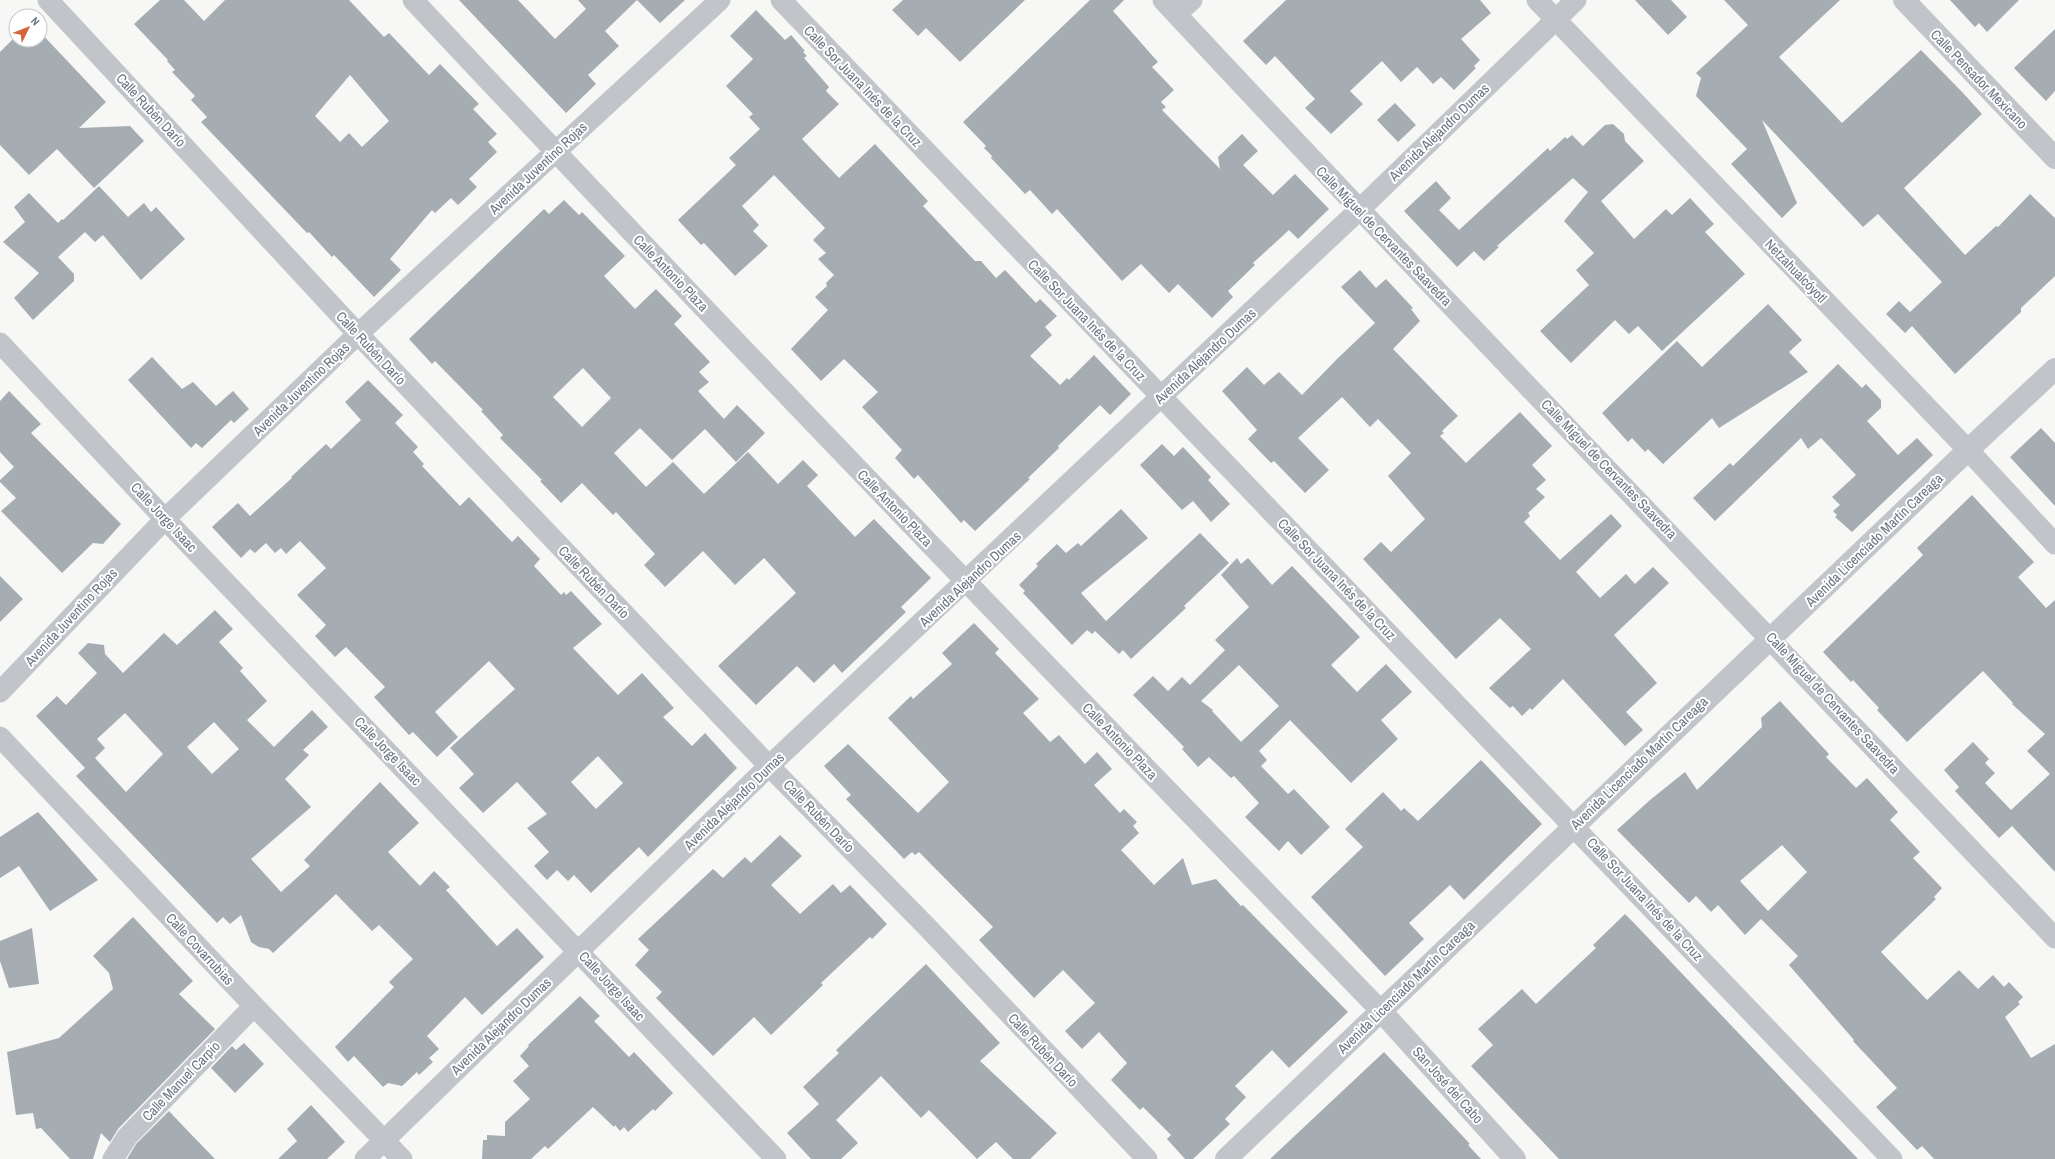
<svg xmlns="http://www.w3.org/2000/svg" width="2055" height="1159" font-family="'Archivo Narrow',sans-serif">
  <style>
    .building { fill: #a5acb2; fill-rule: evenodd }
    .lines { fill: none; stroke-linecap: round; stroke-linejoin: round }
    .minor { stroke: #c1c4c8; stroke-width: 21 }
    .tertiary { stroke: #c1c4c8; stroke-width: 22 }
    .labels { text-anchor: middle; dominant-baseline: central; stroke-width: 4; stroke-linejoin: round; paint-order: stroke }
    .street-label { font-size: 14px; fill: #697683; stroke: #fff }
  </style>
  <rect width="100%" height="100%" fill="#f7f8f5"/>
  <!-- building -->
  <path class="building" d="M 160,0 L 184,0 L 204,21 L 225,0 L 349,0 L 384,37 L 389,33 L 429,75 L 440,64 L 479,104 L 473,109 L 497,134 L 488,142 L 497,152 L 469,179 L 477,187 L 458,205 L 451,198 L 435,213 L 432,210 L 390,259 L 401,270 L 374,297 L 334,255 L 332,257 L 309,232 L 307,233 L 201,122 L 207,117 L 191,100 L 195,96 L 172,72 L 175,70 L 167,61 L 168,60 L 134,24 ZM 350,75 L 389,121 L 362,147 L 349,133 L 340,142 L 315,116 Z
    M 459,0 L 518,0 L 555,39 L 586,9 L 578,0 L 637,0 L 605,31 L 619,46 L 588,75 L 596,84 L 566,113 Z
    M 637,0 L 685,0 L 660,23 Z
    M 903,0 L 1025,0 L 960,62 L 926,28 L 918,36 L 892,10 Z
    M 1090,0 L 1124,0 L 1113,11 L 1158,62 L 1152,67 L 1174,90 L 1161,102 L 1166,107 L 1162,110 L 1220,169 L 1218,157 L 1242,134 L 1258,151 L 1243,165 L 1273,195 L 1295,174 L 1329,209 L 1298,239 L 1289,230 L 1253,263 L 1255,265 L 1228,291 L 1233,297 L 1212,318 L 1178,284 L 1169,293 L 1141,264 L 1122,281 L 1057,209 L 1052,214 L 1030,190 L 1025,194 L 991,158 L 992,156 L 984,148 L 986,146 L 963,122 Z
    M 1286,0 L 1480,0 L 1491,13 L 1461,39 L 1480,60 L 1474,66 L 1476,68 L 1454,90 L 1441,77 L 1433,84 L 1417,67 L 1401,82 L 1382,61 L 1350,91 L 1363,104 L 1331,134 L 1305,108 L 1315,99 L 1275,56 L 1266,65 L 1243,41 Z
    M 1635,0 L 1671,0 L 1687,17 L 1668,35 Z
    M 1724,0 L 1840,0 L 1779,57 L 1842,123 L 1921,50 L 1964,94 L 1982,114 L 1904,188 L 1965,255 L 1996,226 L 1998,227 L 2030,194 L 2055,218 L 2055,276 L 2021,308 L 2021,312 L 1955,374 L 1912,326 L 1905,333 L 1886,314 L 1899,301 L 1910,312 L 1942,282 L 1878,214 L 1863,227 L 1762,120 L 1797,203 L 1782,218 L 1731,164 L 1747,149 L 1696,96 L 1701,78 L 1696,73 L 1748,25 Z
    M 1950,0 L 2019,0 L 1987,32 L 1979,23 L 1975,27 Z
    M 756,10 L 785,40 L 791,35 L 805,51 L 803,52 L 807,56 L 804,58 L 829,87 L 826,91 L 839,104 L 802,139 L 839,178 L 875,144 L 928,201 L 923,206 L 975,261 L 981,261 L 996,278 L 1005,270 L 1036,303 L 1040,299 L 1057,316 L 1045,327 L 1052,335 L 1030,356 L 1060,385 L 1067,378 L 1069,380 L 1094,355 L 1131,394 L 1110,415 L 1100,405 L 1058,446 L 1059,448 L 1028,478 L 1030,479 L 975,531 L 964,520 L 961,523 L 918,475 L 914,479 L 895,458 L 902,450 L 862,407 L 878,392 L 844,359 L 821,381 L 791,349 L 828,310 L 815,297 L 827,286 L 826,283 L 834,275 L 818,259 L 826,253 L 813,240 L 825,228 L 774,175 L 742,206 L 759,225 L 753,231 L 768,246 L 735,276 L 704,243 L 701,245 L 678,220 L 736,165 L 729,158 L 760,129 L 749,117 L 753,114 L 726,86 L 753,59 L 730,36 Z
    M 2055,29 L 2055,91 L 2046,101 L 2014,68 Z
    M 40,32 L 106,102 L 79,128 L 130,126 L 144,141 L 94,188 L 57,149 L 29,175 L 0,145 L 0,52 L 16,36 L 16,40 L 40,40 Z
    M 1395,103 L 1416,125 L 1398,142 L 1377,120 Z
    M 1613,124 L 1624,134 L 1625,141 L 1644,161 L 1601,201 L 1634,239 L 1666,209 L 1672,215 L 1690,198 L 1714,224 L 1705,232 L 1745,274 L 1662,351 L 1638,326 L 1629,334 L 1615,320 L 1571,363 L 1540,331 L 1589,285 L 1576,270 L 1594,253 L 1564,221 L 1588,192 L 1573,178 L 1497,246 L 1499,247 L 1484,261 L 1474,251 L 1457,267 L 1404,211 L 1436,181 L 1451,198 L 1439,210 L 1459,230 L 1548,148 L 1550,151 L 1565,137 L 1567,139 L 1572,135 L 1583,146 L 1605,125 Z
    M 99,186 L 128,217 L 144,203 L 151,212 L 156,207 L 185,239 L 141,280 L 103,235 L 95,242 L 85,232 L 58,257 L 74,274 L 74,281 L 33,320 L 14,298 L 39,273 L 3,242 L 25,222 L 14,207 L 29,193 L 58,223 L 62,219 L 63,220 Z
    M 564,200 L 579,215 L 582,212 L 625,256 L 604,276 L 635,309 L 656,289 L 682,316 L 674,324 L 710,362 L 699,372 L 709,382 L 698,391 L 724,419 L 737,405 L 765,433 L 736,462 L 705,429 L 672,460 L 640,428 L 614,453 L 646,487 L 673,462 L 704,494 L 748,452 L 778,484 L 803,460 L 818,475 L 807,486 L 855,537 L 874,519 L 931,578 L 901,607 L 906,612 L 842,673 L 834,664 L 814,683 L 797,666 L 756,705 L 718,666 L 796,593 L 764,558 L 735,585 L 703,551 L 665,587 L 644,565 L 655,554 L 616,512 L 613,515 L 582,483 L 561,503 L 540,481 L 542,480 L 500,438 L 503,435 L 481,411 L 483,410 L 435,361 L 432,364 L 409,339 L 544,209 L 549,214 ZM 583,368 L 611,398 L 582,427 L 553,397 Z
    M 1360,270 L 1376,288 L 1386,279 L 1413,308 L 1411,309 L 1420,321 L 1393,349 L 1458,416 L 1442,431 L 1444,433 L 1440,436 L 1466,463 L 1520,412 L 1552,446 L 1532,465 L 1546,480 L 1536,489 L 1545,497 L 1528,513 L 1530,516 L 1524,522 L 1560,560 L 1611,514 L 1622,526 L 1576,572 L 1600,598 L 1626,574 L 1635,584 L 1653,567 L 1669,583 L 1614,635 L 1657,683 L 1626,712 L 1643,730 L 1625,746 L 1563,679 L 1532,710 L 1530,708 L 1522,716 L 1513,706 L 1510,708 L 1489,688 L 1531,649 L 1500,618 L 1456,659 L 1363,559 L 1381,542 L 1391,552 L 1425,519 L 1388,476 L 1411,453 L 1378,419 L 1370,427 L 1342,397 L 1298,438 L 1329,470 L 1305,493 L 1274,461 L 1271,463 L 1248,439 L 1257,430 L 1222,391 L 1247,367 L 1264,385 L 1279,372 L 1302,395 L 1338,358 L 1375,323 L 1341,287 Z
    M 1768,304 L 1802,340 L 1789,352 L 1808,372 L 1719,428 L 1712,418 L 1663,464 L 1648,449 L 1645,452 L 1632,438 L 1628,442 L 1602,413 L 1677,341 L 1702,367 Z
    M 152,357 L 182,389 L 193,382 L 216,406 L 233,391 L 249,409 L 234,423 L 231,420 L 202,448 L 196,443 L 191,448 L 128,380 Z
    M 1838,364 L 1862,388 L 1866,384 L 1881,400 L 1881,408 L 1867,421 L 1898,455 L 1917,438 L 1933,455 L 1852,532 L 1835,517 L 1837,515 L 1833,511 L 1840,505 L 1832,497 L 1856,475 L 1821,438 L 1808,449 L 1801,438 L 1715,521 L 1693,498 L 1730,463 L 1733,466 Z
    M 368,380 L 403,415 L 395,423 L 418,447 L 413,452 L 424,464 L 422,466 L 460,506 L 469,497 L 512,542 L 518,536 L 540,559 L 534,566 L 561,595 L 564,592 L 566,595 L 571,591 L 602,624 L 573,648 L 618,695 L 642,673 L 674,708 L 663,717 L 692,746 L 705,733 L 737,768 L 648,857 L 639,847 L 591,893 L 574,875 L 568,881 L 557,870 L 547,880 L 534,866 L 549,852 L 527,828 L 547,814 L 517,782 L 483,813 L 459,788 L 474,774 L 450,748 L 515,689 L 489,661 L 435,712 L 458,737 L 437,757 L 413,732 L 409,735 L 374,697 L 385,687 L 346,647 L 335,657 L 315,636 L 326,625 L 297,595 L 326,568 L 300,541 L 286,554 L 281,548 L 275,553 L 266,543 L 255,553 L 250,549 L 241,558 L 212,527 L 238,503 L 250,516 L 292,478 L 291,477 L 326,444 L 331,449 L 361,420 L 345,402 ZM 598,756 L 623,783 L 596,809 L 571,782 Z
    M 9,391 L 41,424 L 31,433 L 121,524 L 103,544 L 93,543 L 62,573 L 1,511 L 16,498 L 0,482 L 0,480 L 14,467 L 0,452 L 0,401 Z
    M 2041,428 L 2055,443 L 2055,506 L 2010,457 Z
    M 1162,444 L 1174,456 L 1183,447 L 1211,477 L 1208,480 L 1230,504 L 1211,522 L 1193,501 L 1182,510 L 1140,465 Z
    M 1972,495 L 2034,562 L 2018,577 L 2046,608 L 2055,600 L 2055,872 L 2012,826 L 1999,838 L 1955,791 L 1959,787 L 1944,770 L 1973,742 L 1989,759 L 1985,763 L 1995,773 L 1985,783 L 2011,810 L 2050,774 L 2027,751 L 2045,734 L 2012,704 L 2013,703 L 1983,671 L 1907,742 L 1877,710 L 1879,708 L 1853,680 L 1851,682 L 1823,652 L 1923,555 L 1917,548 Z
    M 1121,509 L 1148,538 L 1081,593 L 1106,621 L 1104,623 L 1200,533 L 1229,563 L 1184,606 L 1186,608 L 1131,659 L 1123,650 L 1119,654 L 1095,631 L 1092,634 L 1087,630 L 1072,645 L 1023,593 L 1025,591 L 1019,585 L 1038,566 L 1036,564 L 1057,544 L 1066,553 L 1078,543 L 1081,546 Z
    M 1237,558 L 1241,564 L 1248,558 L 1272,585 L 1292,566 L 1360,637 L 1331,665 L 1357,692 L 1386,664 L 1412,692 L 1381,720 L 1398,739 L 1351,783 L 1290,720 L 1259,751 L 1267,760 L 1261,766 L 1288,794 L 1294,789 L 1330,827 L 1301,855 L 1288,841 L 1279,851 L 1245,817 L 1259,803 L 1234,776 L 1231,778 L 1209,757 L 1198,767 L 1182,749 L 1184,747 L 1133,695 L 1153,676 L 1168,691 L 1182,677 L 1190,685 L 1225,650 L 1215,640 L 1249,607 L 1221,575 ZM 1239,665 L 1279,706 L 1241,742 L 1212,711 L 1213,710 L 1201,701 Z
    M 0,576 L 23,599 L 0,622 Z
    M 215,610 L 233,629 L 219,642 L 243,668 L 240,671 L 267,701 L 247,720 L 274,747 L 312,710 L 328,727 L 303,750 L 309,755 L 285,779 L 311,807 L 251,859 L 281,892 L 310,866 L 304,860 L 380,782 L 419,823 L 388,852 L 420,886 L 434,871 L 450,887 L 446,890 L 497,946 L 517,928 L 544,957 L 482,1015 L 465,997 L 427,1036 L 439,1049 L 429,1058 L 433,1062 L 419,1075 L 417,1072 L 402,1086 L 388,1083 L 383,1087 L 354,1056 L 348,1062 L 335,1047 L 394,987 L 389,982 L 413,959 L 379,925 L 372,931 L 336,894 L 273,953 L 269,949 L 259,947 L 251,942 L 241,915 L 230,924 L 223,917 L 217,923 L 76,776 L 85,768 L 36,716 L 57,696 L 66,705 L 97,673 L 78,653 L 88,643 L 104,645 L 105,654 L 123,673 L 164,633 L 177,645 ZM 125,713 L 163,754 L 126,792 L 95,758 L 105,748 L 97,739 ZM 214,722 L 239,749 L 212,774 L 187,747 Z
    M 974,623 L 999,649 L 995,653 L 1039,699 L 1023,713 L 1050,742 L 1059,735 L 1085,764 L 1097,752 L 1112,769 L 1094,785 L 1120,813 L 1124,809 L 1137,822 L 1133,826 L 1139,833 L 1121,850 L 1154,885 L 1183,858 L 1192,885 L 1216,879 L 1241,906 L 1243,905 L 1348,1012 L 1289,1068 L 1272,1050 L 1235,1086 L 1246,1097 L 1225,1119 L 1230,1124 L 1193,1159 L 1185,1159 L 1167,1139 L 1171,1135 L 1143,1107 L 1140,1110 L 1111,1080 L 1127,1063 L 1099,1032 L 1082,1049 L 1065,1031 L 1095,1003 L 1063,970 L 1034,998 L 979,940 L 993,927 L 919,852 L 915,855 L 912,852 L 904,859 L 846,799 L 851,795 L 824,766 L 848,744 L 918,813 L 949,782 L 888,718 L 911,696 L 913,699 L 952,664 L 942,653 Z
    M 1780,701 L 1829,754 L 1826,757 L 1856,788 L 1867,778 L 1898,812 L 1890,820 L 1920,852 L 1913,858 L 1942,888 L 1934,897 L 1936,899 L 1881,952 L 1927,1000 L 1959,970 L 1978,989 L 1993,975 L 2004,987 L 2009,982 L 2023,997 L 2018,1002 L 2020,1004 L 2005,1017 L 2031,1058 L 2055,1044 L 2055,1159 L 1934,1159 L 1922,1146 L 1917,1150 L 1876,1107 L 1897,1088 L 1853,1041 L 1854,1040 L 1789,965 L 1798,956 L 1761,919 L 1745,935 L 1718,905 L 1711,912 L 1696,896 L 1689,903 L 1617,830 L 1650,800 L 1685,772 L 1697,790 L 1762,727 L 1761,718 ZM 1782,845 L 1807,872 L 1768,911 L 1740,881 Z
    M 1481,760 L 1542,824 L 1464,900 L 1450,885 L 1409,923 L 1424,939 L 1385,976 L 1311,897 L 1363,847 L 1345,829 L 1383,792 L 1401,811 L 1404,808 L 1418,821 Z
    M 38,812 L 98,880 L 50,911 L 19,866 L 0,878 L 0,837 Z
    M 780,835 L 802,856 L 771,885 L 800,914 L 833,884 L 841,893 L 850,885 L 887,924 L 872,939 L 870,937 L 821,983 L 823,985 L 771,1035 L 754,1017 L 713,1056 L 656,998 L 662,992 L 635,965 L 649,950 L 638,939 L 713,869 L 723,878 L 745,857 L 751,863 Z
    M 1625,914 L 1634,923 L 1858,1159 L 1559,1159 L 1471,1066 L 1493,1045 L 1478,1029 L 1522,989 L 1536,1004 L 1596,948 L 1593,945 Z
    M 133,917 L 193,981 L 179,994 L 215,1029 L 118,1129 L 110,1142 L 101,1133 L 93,1159 L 70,1159 L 41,1128 L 36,1129 L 33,1113 L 16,1115 L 7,1052 L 59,1038 L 113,989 L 109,973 L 93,956 Z
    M 32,928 L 39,984 L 9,988 L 0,961 L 0,941 Z
    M 926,964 L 1000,1043 L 980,1061 L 1057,1133 L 1030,1159 L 1013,1159 L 996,1142 L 977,1159 L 929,1110 L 921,1118 L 881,1076 L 836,1120 L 858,1143 L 841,1159 L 811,1159 L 787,1133 L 819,1104 L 803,1087 L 839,1053 L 836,1050 Z
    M 580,996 L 600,1016 L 594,1021 L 629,1057 L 634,1052 L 673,1093 L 655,1111 L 653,1109 L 628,1132 L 624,1127 L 620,1131 L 615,1125 L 614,1127 L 593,1107 L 548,1149 L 545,1146 L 531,1159 L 482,1159 L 483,1140 L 487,1140 L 487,1135 L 505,1136 L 505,1122 L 530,1099 L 513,1081 L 529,1066 L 520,1056 L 529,1046 L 528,1045 Z
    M 244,1043 L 264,1064 L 235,1093 L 211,1068 L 232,1046 L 236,1050 Z
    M 1384,1052 L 1470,1144 L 1468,1145 L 1481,1159 L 1270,1159 Z
    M 311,1105 L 345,1142 L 327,1159 L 278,1159 L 297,1141 L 287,1129 Z
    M 169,1111 L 185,1128 L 215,1159 L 127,1159 L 136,1144 Z"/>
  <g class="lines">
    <!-- minor -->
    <path class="minor" d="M 48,0 L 358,334 L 769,766 L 929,929 L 1147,1159
      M 413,0 C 732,341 1057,676 1381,1011
      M 781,0 C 1151,387 1524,771 1892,1159
      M 1163,0 C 1457,316 1758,625 2055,938
      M 1537,0 L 1968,450 L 2055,544
      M 1176,14 L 1192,0
      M 0,343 L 165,519 L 776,1159
      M 0,692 L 165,519 L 358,334 L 720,0
      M 0,737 L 254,1006 L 402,1159
      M 113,1159 L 127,1137 L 254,1006
      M 365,1159 L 769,766 L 1359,210 L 1576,0"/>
    <!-- tertiary -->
    <path class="tertiary" d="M 1904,0 L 2055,158
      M 1381,1011 L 1515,1159
      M 1226,1159 L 1968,450 L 2055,369"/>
  </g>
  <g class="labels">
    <!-- street labels -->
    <g class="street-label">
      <text transform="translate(1979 79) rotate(46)">Calle Pensador Mexicano</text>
      <text transform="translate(863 86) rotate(46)">Calle Sor Juana Inés de la Cruz</text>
      <text transform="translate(151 110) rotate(47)">Calle Rubén Darío</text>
      <text transform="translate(1439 132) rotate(-44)">Avenida Alejandro Dumas</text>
      <text transform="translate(538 168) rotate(-43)">Avenida Juventino Rojas</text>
      <text transform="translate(1384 236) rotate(46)">Calle Miguel de Cervantes Saavedra</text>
      <text transform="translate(1796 271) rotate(46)">Netzahualcóyotl</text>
      <text transform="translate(671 273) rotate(46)">Calle Antonio Plaza</text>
      <text transform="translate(1087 320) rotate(46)">Calle Sor Juana Inés de la Cruz</text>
      <text transform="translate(371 348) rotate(47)">Calle Rubén Darío</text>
      <text transform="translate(1205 356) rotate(-43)">Avenida Alejandro Dumas</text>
      <text transform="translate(301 389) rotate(-44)">Avenida Juventino Rojas</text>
      <text transform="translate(1609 469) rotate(46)">Calle Miguel de Cervantes Saavedra</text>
      <text transform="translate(895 508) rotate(46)">Calle Antonio Plaza</text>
      <text transform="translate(164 517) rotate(47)">Calle Jorge Isaac</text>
      <text transform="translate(1874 540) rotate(-44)">Avenida Licenciado Martín Careaga</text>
      <text transform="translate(970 579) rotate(-43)">Avenida Alejandro Dumas</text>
      <text transform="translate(1337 579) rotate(46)">Calle Sor Juana Inés de la Cruz</text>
      <text transform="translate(594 582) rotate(46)">Calle Rubén Darío</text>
      <text transform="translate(71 617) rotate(-47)">Avenida Juventino Rojas</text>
      <text transform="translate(1833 703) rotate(47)">Calle Miguel de Cervantes Saavedra</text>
      <text transform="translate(1120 741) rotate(46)">Calle Antonio Plaza</text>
      <text transform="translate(388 751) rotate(46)">Calle Jorge Isaac</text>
      <text transform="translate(1639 763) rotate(-44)">Avenida Licenciado Martín Careaga</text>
      <text transform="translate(734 801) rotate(-44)">Avenida Alejandro Dumas</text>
      <text transform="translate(819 816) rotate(46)">Calle Rubén Darío</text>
      <text transform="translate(1645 899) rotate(47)">Calle Sor Juana Inés de la Cruz</text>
      <text transform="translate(200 949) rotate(47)">Calle Covarrubias</text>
      <text transform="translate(612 986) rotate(47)">Calle Jorge Isaac</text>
      <text transform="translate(1406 987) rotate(-44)">Avenida Licenciado Martín Careaga</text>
      <text transform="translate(501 1026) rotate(-44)">Avenida Alejandro Dumas</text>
      <text transform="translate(1043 1050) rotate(47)">Calle Rubén Darío</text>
      <text transform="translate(181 1081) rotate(-46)">Calle Manuel Carpio</text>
      <text transform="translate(1448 1085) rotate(48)">San José del Cabo</text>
    </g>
  </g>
  <!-- north arrow -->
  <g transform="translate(28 28) rotate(47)"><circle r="19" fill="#ffffff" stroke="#c3c8cd"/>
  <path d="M0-3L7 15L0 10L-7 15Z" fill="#d46539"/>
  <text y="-6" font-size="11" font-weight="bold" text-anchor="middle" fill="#697683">N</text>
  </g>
</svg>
